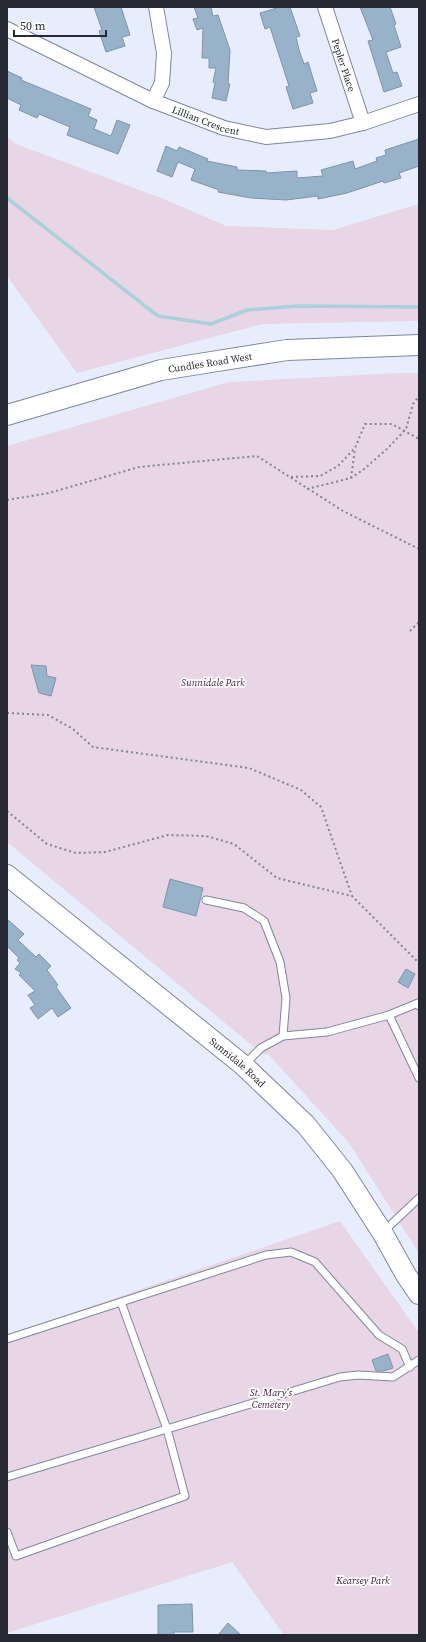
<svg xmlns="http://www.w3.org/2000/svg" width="426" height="1642" font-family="'Source Serif 4',serif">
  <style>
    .green { fill: #e8d5e5 }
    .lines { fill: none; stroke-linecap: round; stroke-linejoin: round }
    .stream { stroke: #aad1db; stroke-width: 3.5 }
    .building { fill: #98b3c9; stroke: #7e94a5 }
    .service-casing { stroke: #7f869d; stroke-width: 9 }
    .minor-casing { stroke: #7f869d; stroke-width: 16 }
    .secondary-casing { stroke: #7f869d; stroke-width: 22 }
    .path { stroke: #808491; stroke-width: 2; stroke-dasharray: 2 3; stroke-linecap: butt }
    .service { stroke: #fff; stroke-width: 7 }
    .minor { stroke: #fff; stroke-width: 14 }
    .secondary { stroke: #fff; stroke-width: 20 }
    .labels { text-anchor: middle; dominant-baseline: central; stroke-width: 3.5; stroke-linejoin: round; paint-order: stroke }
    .street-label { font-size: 10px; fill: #272a34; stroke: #fff }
    .park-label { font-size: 10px; font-style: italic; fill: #442141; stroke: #fff }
  </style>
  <rect width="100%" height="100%" fill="#e8edfd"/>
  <!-- green -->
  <path class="green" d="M 7,137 L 16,144 L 166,200 L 226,226 L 333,230 L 419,204 L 419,321 L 263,324 L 77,373 L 7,276 Z
    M 399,373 L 419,373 L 419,1253 L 349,1143 L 269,1055 L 261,1053 L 7,842 L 7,446 L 229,382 Z
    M 340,1221 L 419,1333 L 419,1635 L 284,1635 L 232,1562 L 7,1633 L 7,1335 Z"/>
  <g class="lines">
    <!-- stream -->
    <path class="stream" d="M 7,198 L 158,316 L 211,324 L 247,310 L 298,306 L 419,307"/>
  </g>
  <!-- building -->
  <path class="building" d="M 94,7 L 121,7 L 130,35 L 122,37 L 125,46 L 106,52 L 99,31 L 102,30 Z
    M 194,7 L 211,7 L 213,16 L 218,15 L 230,50 L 228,84 L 230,84 L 226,101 L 212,98 L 215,83 L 213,82 L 216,68 L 209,68 L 209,58 L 202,58 L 203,28 L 197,30 L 193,19 L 198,18 Z
    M 280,7 L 290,7 L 300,36 L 296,37 L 299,50 L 304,64 L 308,62 L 317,91 L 310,93 L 313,103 L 293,109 L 286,87 L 289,86 L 270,27 L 265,29 L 260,13 Z
    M 360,7 L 390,7 L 396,24 L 394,25 L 401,47 L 386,52 L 393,73 L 397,72 L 402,86 L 384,92 L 368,41 L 373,40 Z
    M 7,71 L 22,78 L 21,80 L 91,109 L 88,116 L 97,120 L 94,129 L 111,136 L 117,120 L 130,125 L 118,154 L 67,135 L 70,127 L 39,114 L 37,118 L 19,110 L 21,105 L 7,98 Z
    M 419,139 L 419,166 L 399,173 L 401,178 L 384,183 L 383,181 L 347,193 L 318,199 L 318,196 L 286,200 L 251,198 L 218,192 L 219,190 L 191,180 L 195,169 L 178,162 L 172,177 L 157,171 L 166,146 L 177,151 L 179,147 L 208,159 L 207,161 L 237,167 L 237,170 L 266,171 L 266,173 L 297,171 L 297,178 L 323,176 L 321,170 L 353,161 L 355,169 L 377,161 L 376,158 L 386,155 L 385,150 Z
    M 31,665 L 46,666 L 47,676 L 56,678 L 51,696 L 39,693 Z
    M 170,879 L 203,888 L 196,916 L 163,907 Z
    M 7,919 L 24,934 L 18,940 L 36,957 L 39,954 L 51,966 L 47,970 L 58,985 L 56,987 L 71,1008 L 58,1017 L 52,1008 L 38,1019 L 30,1008 L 35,1005 L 28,995 L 35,991 L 19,975 L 21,973 L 15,969 L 20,963 L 17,960 L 19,958 L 7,946 Z
    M 406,969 L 415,974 L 408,988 L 398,982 Z
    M 388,1354 L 393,1368 L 383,1371 L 376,1371 L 372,1360 Z
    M 192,1604 L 193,1632 L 174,1632 L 174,1635 L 158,1635 L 158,1605 Z
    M 228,1623 L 241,1635 L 218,1635 Z"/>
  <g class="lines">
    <!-- service casing -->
    <g class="service-casing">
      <path id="service" d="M 206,900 L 244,908 L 264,921 L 280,962 L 286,998 L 283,1036 L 261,1048 L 244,1065
        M 389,1015 L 419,1078
        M 283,1036 L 327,1032 L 389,1015 L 418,1003 L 419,1006
        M 384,1231 L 419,1198
        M 7,1339 L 266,1255 L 291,1252 L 315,1262 L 379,1335 L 402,1349 L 410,1367
        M 7,1477 L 340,1377 L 358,1375 L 393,1377 L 419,1360
        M 7,1532 L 16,1556 L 185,1496 L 167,1429 L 121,1302"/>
    </g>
    <!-- minor casing -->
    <g class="minor-casing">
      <g id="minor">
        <path id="s1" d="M 325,7 L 363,123"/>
        <path id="s2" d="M 7,29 L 153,101 L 224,128 L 266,137 L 330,131 L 363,123 L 419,104"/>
        <path d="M 153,101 L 162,83 L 164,53 L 156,7"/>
      </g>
    </g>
    <!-- secondary casing -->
    <g class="secondary-casing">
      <g id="secondary">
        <path id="s3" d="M 7,415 L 161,370 L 287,350 L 419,345"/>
        <path id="s4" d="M 7,875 L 243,1065 L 306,1125 L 342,1170 L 382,1232 L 406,1275 L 419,1294"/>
      </g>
    </g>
    <!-- path -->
    <path class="path" d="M 291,477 L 320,476 L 338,466 L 355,448 L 365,424 L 392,424 L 419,439
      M 351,478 L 355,449
      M 307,489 L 351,478 L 363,470 L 387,449 L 406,429 L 413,404 L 419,396
      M 7,500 L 49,493 L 139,467 L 257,456 L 343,511 L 419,549
      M 410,631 L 419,622
      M 7,713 L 48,715 L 73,729 L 93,747 L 249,768 L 301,790 L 321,807 L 352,896
      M 7,811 L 47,844 L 76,853 L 105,852 L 168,835 L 206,836 L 234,844 L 277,878 L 352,896 L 419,963"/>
    <!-- service -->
    <use href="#service" class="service"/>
    <!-- minor -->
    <use href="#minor" class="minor"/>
    <!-- secondary -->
    <use href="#secondary" class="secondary"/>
  </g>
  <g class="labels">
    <!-- street labels -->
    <g class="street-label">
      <text stroke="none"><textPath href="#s1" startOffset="61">Pepler Place</textPath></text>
      <text stroke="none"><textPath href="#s2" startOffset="219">Lillian Crescent</textPath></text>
      <text stroke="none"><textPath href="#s3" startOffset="210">Cundles Road West</textPath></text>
      <text stroke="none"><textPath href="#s4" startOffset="297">Sunnidale Road</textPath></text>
    </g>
    <!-- park labels -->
    <g class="park-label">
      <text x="213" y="682">Sunnidale Park</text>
      <text x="271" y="1392">St. Mary's<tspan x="271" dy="12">Cemetery</tspan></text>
      <text x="363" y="1580">Kearsey Park</text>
    </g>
  </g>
  <!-- border -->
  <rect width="426" height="1642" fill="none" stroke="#272a34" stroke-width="16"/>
  <!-- scale -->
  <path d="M14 30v6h92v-6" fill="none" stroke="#272a34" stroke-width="2"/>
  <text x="20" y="30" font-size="12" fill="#272a34" stroke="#ffffff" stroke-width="3" paint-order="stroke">50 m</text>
</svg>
